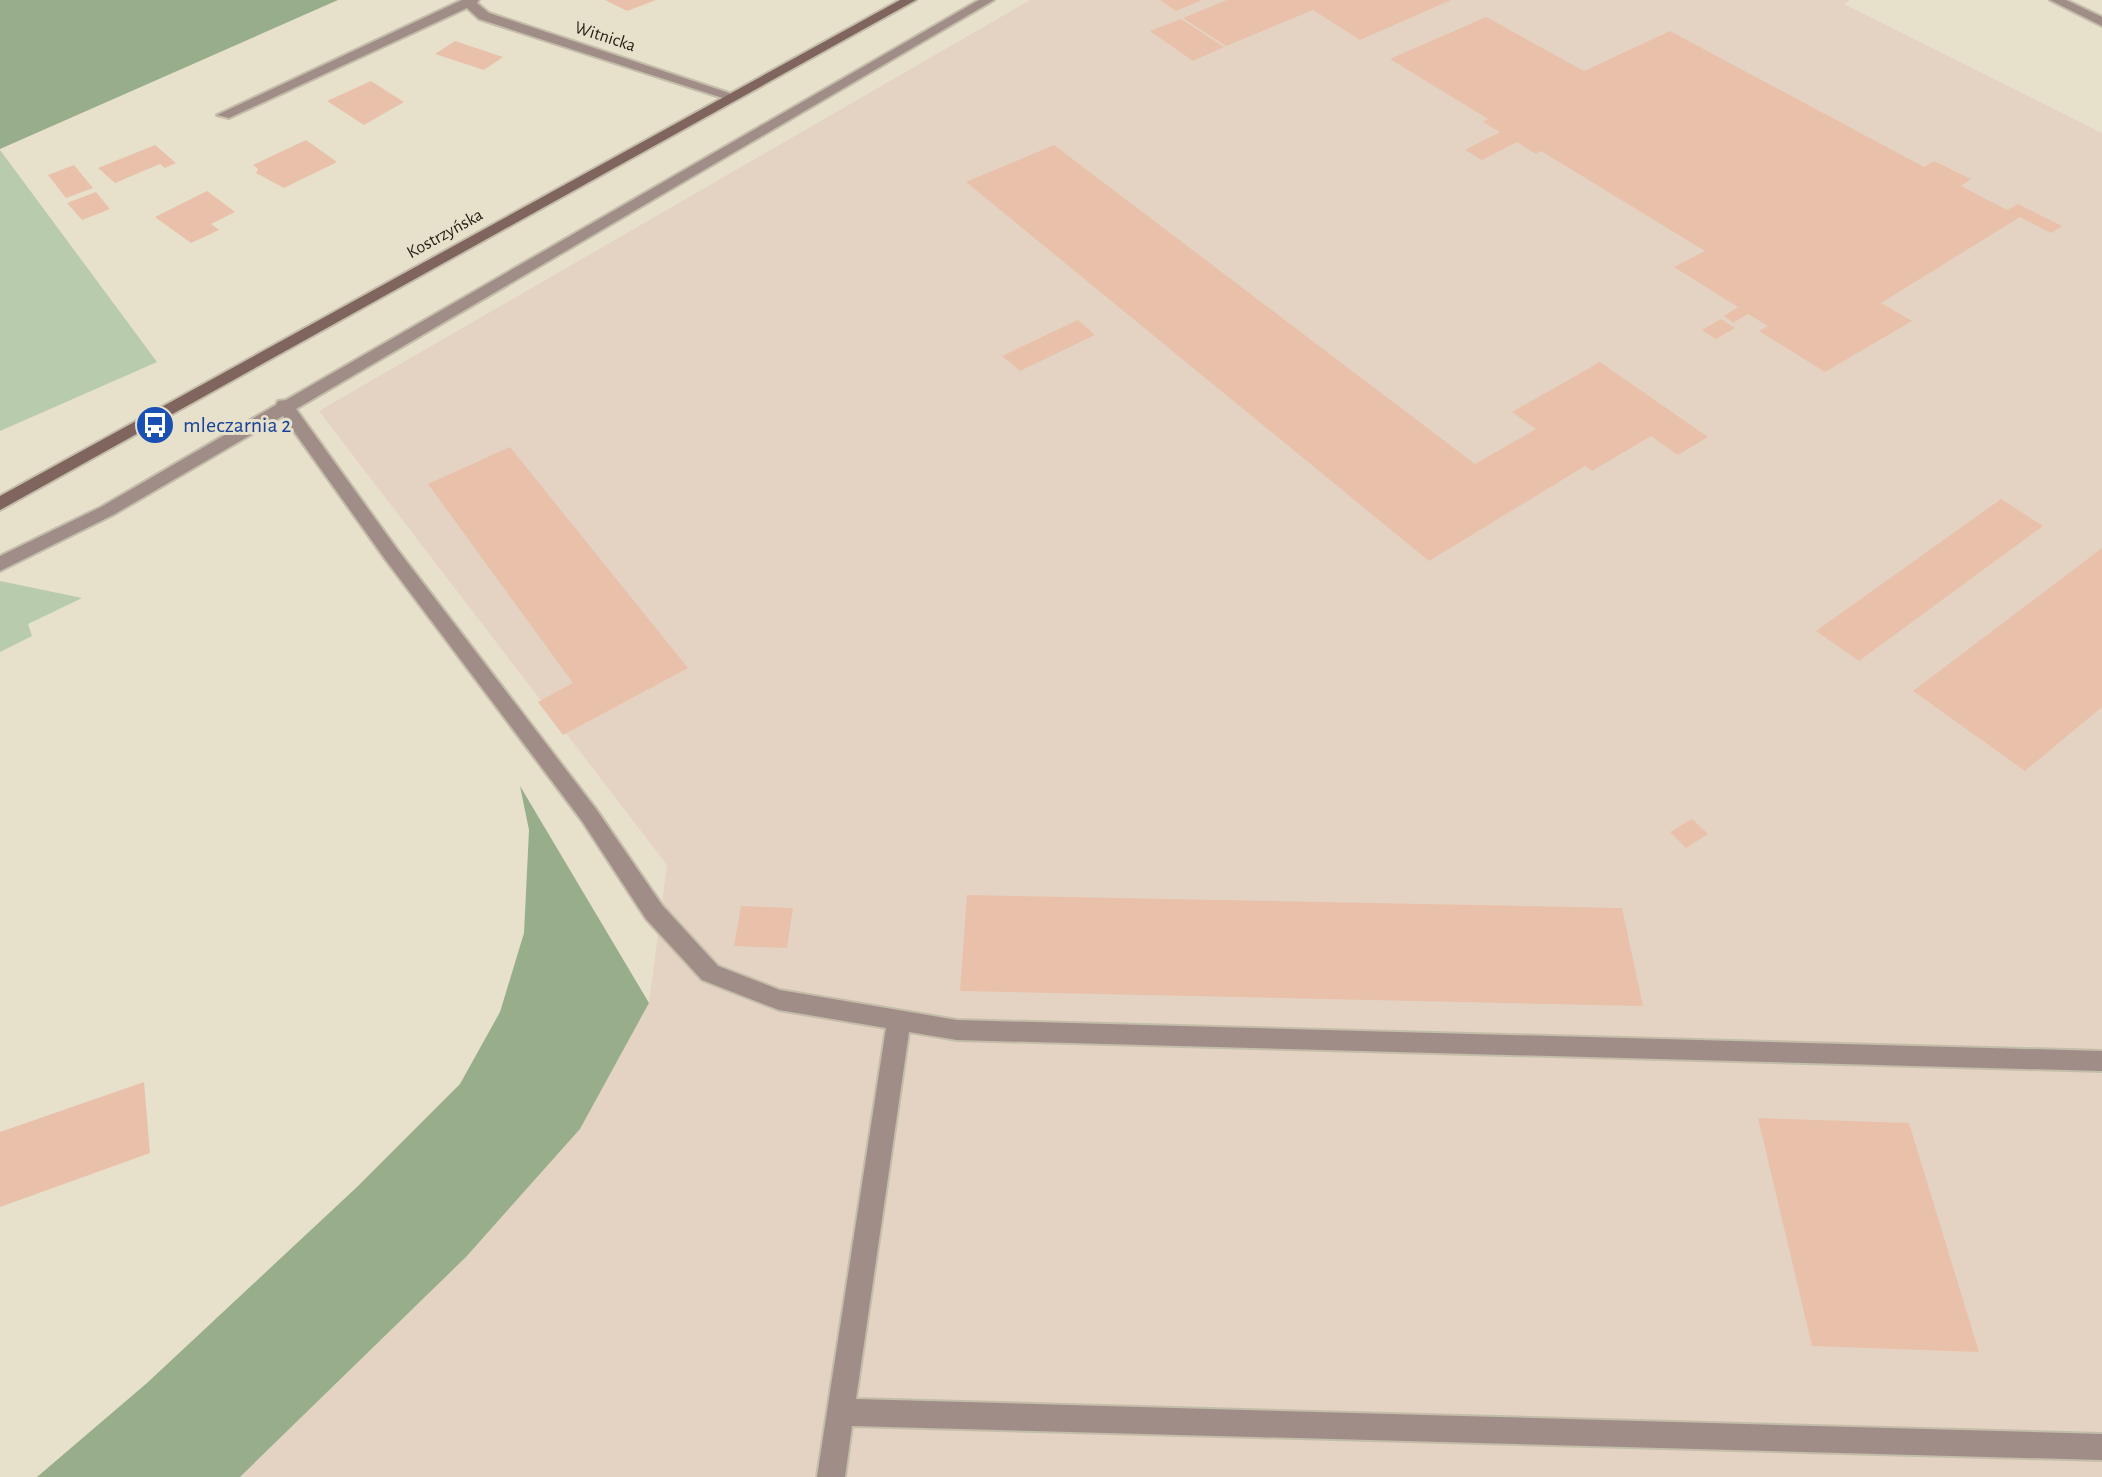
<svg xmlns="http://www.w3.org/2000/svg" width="2102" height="1477" font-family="'Alegreya Sans',sans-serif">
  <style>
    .industrial { fill: #e4d3c2 }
    .green { fill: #b8cbac }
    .forest { fill: #98ae8b }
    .building { fill: #e9c1ab }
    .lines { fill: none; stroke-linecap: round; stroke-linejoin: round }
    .lane-casing { stroke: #c3bdaa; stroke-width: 4 }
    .street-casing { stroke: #c3bdaa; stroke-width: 4 }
    .secondary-casing { stroke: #c3bdaa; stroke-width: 4 }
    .lane { fill: #a08d87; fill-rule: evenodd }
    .street { fill: #a08d87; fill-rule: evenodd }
    .secondary { fill: #80655e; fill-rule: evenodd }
    .labels { text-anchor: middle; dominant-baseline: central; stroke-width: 6; stroke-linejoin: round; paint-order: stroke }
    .far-street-label { font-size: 18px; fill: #201e16; stroke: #e7e0cb }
    .transit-label { font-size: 22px; fill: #164399; stroke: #e7e0cb; text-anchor: start }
  </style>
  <rect width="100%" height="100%" fill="#e7e0cb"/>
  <!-- industrial -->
  <path class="industrial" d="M 1030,0 L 1850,0 L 1844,4 L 2102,133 L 2102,1477 L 240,1477 L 466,1257 L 580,1129 L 649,1003 L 667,865 L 319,411 Z"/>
  <!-- green -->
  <path class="green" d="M 0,150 L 157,362 L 0,431 Z
    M 0,581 L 82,598 L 28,624 L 32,636 L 0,652 Z"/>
  <!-- forest -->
  <path class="forest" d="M 0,0 L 338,0 L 0,149 Z
    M 520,786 L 649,1003 L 580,1129 L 466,1257 L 240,1477 L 37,1477 L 147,1383 L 357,1187 L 460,1084 L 500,1012 L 524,933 L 529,830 Z"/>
  <!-- building -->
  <path class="building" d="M 605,0 L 656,0 L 627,11 Z
    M 1160,0 L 1202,0 L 1176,11 Z
    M 1227,0 L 1451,0 L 1360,40 L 1313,10 L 1226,46 L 1183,18 Z
    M 1486,17 L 1584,71 L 1670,31 L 1924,167 L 1934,161 L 1971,179 L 1961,186 L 2007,210 L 2018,204 L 2062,226 L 2051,233 L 2020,217 L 1881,303 L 1912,321 L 1825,372 L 1759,331 L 1768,326 L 1748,314 L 1733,323 L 1724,316 L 1738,307 L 1674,267 L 1705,251 L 1541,151 L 1536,154 L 1517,142 L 1482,160 L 1465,150 L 1500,132 L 1483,122 L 1488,119 L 1390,59 Z
    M 1181,19 L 1224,47 L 1193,61 L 1150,31 Z
    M 455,41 L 503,57 L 484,70 L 435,54 Z
    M 371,81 L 404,102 L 364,125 L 327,101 Z
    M 306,140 L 337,162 L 284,188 L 256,173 L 258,169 L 253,165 Z
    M 155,145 L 176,163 L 165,168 L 160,164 L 115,183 L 98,168 Z
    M 1054,145 L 1475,464 L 1536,429 L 1512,412 L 1600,362 L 1708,437 L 1678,455 L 1651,436 L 1592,471 L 1585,466 L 1429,561 L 966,182 Z
    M 74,165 L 93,188 L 66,198 L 48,175 Z
    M 207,191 L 235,212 L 211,224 L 219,230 L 191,243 L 155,217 Z
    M 96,192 L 110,209 L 82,220 L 67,203 Z
    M 1721,319 L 1735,328 L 1716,339 L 1702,330 Z
    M 1078,320 L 1095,335 L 1020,371 L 1002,356 Z
    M 510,447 L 688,668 L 563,735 L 538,702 L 573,683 L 428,484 Z
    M 2001,499 L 2043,526 L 1859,661 L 1816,631 Z
    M 2102,548 L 2102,707 L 2025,771 L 1913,691 Z
    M 1692,819 L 1708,834 L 1686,848 L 1670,832 Z
    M 967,895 L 1622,908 L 1643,1006 L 960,991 Z
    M 741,906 L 793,908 L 787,948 L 734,946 Z
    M 144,1082 L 150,1153 L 0,1207 L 0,1132 Z
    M 1758,1118 L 1909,1123 L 1979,1352 L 1812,1346 Z"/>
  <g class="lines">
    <!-- lane casing -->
    <g class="lane-casing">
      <path id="lane" d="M 979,0 L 994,0 L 296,409 L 397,549 L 596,809 L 662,905 L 718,966 L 780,990 L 957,1020 L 2102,1051 L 2102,1071 L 957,1040 L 909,1032 L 856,1399 L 2102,1434 L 2102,1460 L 852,1426 L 845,1477 L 817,1477 L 886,1028 L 779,1010 L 702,980 L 646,919 L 582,821 L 385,559 L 283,416 L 113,515 L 0,571 L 0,556 L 101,507 L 276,405 L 278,401 L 286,400 Z"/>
    </g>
    <!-- street casing -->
    <g class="street-casing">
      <path id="street" d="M 462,0 L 479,0 L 477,3 L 489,13 L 741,97 L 729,100 L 479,19 L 467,8 L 229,118 L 217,115 Z
        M 2050,0 L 2066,0 L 2102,17 L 2102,26 Z"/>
    </g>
    <!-- secondary casing -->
    <g class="secondary-casing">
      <path id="secondary" d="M 900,0 L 916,0 L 0,510 L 0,496 Z"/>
    </g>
    <!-- lane -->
    <use href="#lane" class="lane"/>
    <!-- street -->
    <use href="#street" class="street"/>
    <!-- secondary -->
    <use href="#secondary" class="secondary"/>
  </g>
  <!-- icons -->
  <defs>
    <g id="bus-disc" transform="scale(2)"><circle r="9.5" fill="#1a4fb4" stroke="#e7e0cb"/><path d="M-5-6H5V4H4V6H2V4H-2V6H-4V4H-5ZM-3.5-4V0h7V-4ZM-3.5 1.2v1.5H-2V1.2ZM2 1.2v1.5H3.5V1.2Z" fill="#fff"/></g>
  </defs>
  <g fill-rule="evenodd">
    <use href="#bus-disc" x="155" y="425"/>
  </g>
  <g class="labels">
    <!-- far-street labels -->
    <g class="far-street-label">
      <text transform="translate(605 37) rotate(18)">Witnicka</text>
      <text transform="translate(445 234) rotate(-29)">Kostrzyńska</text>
    </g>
    <!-- transit labels -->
    <g class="transit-label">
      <text x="183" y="425">mleczarnia 2</text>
    </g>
  </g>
</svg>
